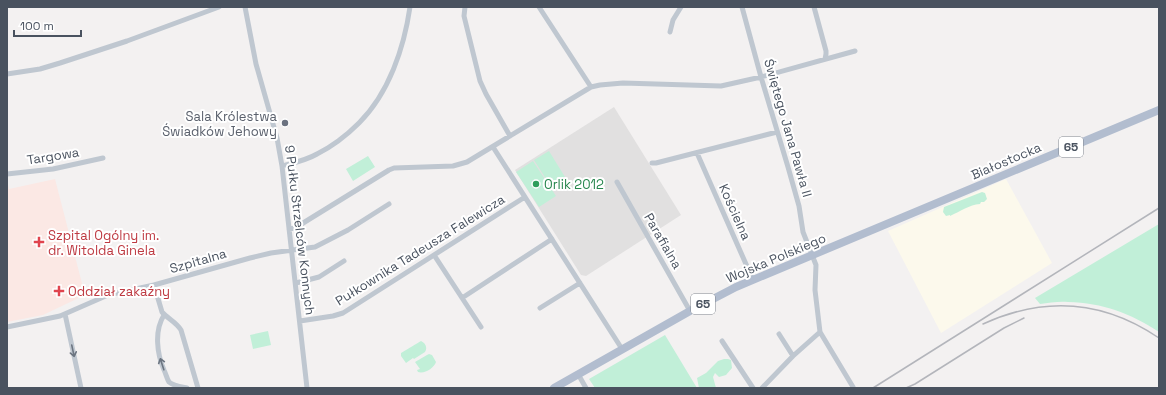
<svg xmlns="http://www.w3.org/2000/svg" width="1166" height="395" font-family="'Space Grotesk',sans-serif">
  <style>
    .commercial { fill: #fcf9ec }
    .education { fill: #e1e0e0 }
    .medical { fill: #fbe8e4 }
    .green { fill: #c1efd8 }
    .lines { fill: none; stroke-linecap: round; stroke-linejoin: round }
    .street { stroke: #bfc7d0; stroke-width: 5 }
    .primary { stroke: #b2bdcf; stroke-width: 8 }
    .rail { stroke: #b3b5bb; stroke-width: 1.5 }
    .oneway { stroke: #6c7581 }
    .worship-dot { fill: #6b7280; stroke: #fff; stroke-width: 1.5 }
    .leisure-dot { fill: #2e9e5b; stroke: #fff; stroke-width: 1.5 }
    .health-dot { fill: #e0444e; stroke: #fff; stroke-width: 1.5 }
    .labels { text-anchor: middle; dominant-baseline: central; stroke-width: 4; stroke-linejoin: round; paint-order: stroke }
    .shield { fill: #fff; stroke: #80868f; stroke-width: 1 }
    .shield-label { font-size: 12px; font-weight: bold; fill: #49525f }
    .worship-label { font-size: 13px; fill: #5b616d; stroke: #fff; text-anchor: end }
    .street-label { font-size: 13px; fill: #49525f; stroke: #fff }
    .leisure-label { font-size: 13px; fill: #27864d; stroke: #fff; text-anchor: start }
    .health-label { font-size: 13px; fill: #be3a42; stroke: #fff; text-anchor: start }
  </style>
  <rect width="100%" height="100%" fill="#f3f1f1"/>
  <!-- commercial -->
  <path class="commercial" d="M 1006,179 L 1052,263 L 941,333 L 888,231 Z"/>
  <!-- education -->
  <path class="education" d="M 614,107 L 681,215 L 586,276 L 581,275 L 515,170 Z"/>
  <!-- medical -->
  <path class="medical" d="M 55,179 L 85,295 L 43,315 L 7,322 L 7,181 L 9,189 Z"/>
  <!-- green -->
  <path class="green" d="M 549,151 L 565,177 L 551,187 L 534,160 Z
    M 368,156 L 375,167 L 353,181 L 346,169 Z
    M 533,161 L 556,196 L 539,207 L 516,172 Z
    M 982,192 L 985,193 L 987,199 L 984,202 L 981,202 L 980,204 C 969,205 961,211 950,216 L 950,215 L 946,216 L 943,212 L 944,207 Z
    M 1159,224 L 1159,332 C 1130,313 1103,303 1068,302 C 1059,301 1049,303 1040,304 L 1035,298 Z
    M 268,331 L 271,345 L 253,349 L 250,335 Z
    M 665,335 L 697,388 L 595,388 L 589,379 Z
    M 421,341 C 425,343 428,347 425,352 L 414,359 L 413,358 L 406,363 L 401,356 L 401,353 Z
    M 429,354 L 432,355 L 436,362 C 434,368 425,374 418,372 L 417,370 L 420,369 L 415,362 L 427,355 Z
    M 724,359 L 728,359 L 731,360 L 732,368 L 726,375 L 719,377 L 715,373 L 713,377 L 716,388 L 699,388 L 697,378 L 706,373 L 718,361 Z"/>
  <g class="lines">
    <!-- street -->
    <path class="street" d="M 245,7 L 256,64 L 277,138 L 282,166 L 307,388
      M 465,7 L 464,16 L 480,81 L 486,94 L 510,136
      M 539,7 L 591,87
      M 742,7 L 761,77 L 788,167 L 799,206 L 803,232 L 816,265 L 815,290 L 820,332 L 853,387
      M 814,7 L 826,51 L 826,54 L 825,59
      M 670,32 L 673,20 L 681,7
      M 7,74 L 40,69 L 60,63 L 127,41 L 219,7
      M 493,147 L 622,349
      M 697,153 L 753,280
      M 652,163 L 656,163 L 777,132
      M 282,166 C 294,163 307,160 317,154 C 331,147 348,134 359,123 C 389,93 404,48 410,7
      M 7,174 L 53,169 L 103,158
      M 617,182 L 690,311
      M 289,229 L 295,228 L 389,170 L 394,168 L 453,166 L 467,162 L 591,87 L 600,85 L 623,83 L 721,86 L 761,77 L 855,51
      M 434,255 L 481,327
      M 296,283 L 319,277 L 344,261
      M 154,285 L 162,312 C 168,319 176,322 181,330 L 198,388
      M 462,298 L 552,239
      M 540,308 L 580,283
      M 65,314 L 81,388
      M 164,315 C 154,331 157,354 164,370 C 166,374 167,379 169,382 C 173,386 182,387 187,388
      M 300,321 L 333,316 L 343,313 L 525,197
      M 7,327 L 60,316 L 108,295 L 154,285 L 250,258 L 271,253 L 315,247 L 348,230 L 389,204
      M 779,334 L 793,356
      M 722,341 L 753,388
      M 578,374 L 586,388
      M 762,388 L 793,356 L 820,332"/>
    <!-- primary -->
    <path class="primary" d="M 554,388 L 690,311 L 736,287 L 1159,110"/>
    <!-- rail -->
    <path class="rail" d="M 983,324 C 1044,296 1103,300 1159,338
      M 873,388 L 1159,208
      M 906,388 L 915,384 L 1004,328 L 1024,318"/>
  </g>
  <!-- one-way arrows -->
  <defs><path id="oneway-shaft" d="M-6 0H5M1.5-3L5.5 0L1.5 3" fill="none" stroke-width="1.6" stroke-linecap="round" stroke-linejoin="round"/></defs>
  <g class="oneway">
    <use href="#oneway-shaft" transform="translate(73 351) rotate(78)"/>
    <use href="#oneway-shaft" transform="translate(162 364) rotate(-108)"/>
  </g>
  <!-- markers -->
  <circle class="worship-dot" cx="285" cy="123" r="4"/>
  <circle class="leisure-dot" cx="536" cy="184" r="4"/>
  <g class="health-dot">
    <path d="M37 236h4v4h4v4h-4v4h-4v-4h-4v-4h4z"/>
    <path d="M57 285h4v4h4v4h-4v4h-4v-4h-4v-4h4z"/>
  </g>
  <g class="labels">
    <!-- shield labels -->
    <g class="shield">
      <rect x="1059" y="137" width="24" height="20" rx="3"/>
      <rect x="691" y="294" width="24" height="20" rx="3"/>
    </g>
    <g class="shield-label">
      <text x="1071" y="147">65</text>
      <text x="703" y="304">65</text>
    </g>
    <!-- worship labels -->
    <g class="worship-label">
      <text x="277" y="116">Sala Królestwa<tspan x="277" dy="15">Świadków Jehowy</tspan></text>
    </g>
    <!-- street labels -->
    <g class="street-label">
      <text transform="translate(788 128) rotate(74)">Świętego Jana Pawła II</text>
      <text transform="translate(53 156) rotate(-9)">Targowa</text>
      <text transform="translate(1006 161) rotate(-23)">Białostocka</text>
      <text transform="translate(735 212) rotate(66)">Kościelna</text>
      <text transform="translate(300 230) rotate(83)">9 Pułku Strzelców Konnych</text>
      <text transform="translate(663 241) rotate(60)">Parafialna</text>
      <text transform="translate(420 250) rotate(-32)">Pułkownika Tadeusza Falewicza</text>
      <text transform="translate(776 258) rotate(-23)">Wojska Polskiego</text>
      <text transform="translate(198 261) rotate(-16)">Szpitalna</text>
    </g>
    <!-- leisure labels -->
    <g class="leisure-label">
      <text x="544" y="184">Orlik 2012</text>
    </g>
    <!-- health labels -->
    <g class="health-label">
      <text x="48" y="235">Szpital Ogólny im.<tspan x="48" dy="15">dr. Witolda Ginela</tspan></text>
      <text x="68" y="291">Oddział zakaźny</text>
    </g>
  </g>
  <!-- border -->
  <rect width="1166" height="395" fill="none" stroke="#49525f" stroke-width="16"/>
  <!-- scale -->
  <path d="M14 30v6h67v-6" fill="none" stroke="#49525f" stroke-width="2"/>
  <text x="20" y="30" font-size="12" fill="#49525f" stroke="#ffffff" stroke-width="3" paint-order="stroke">100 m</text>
</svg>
